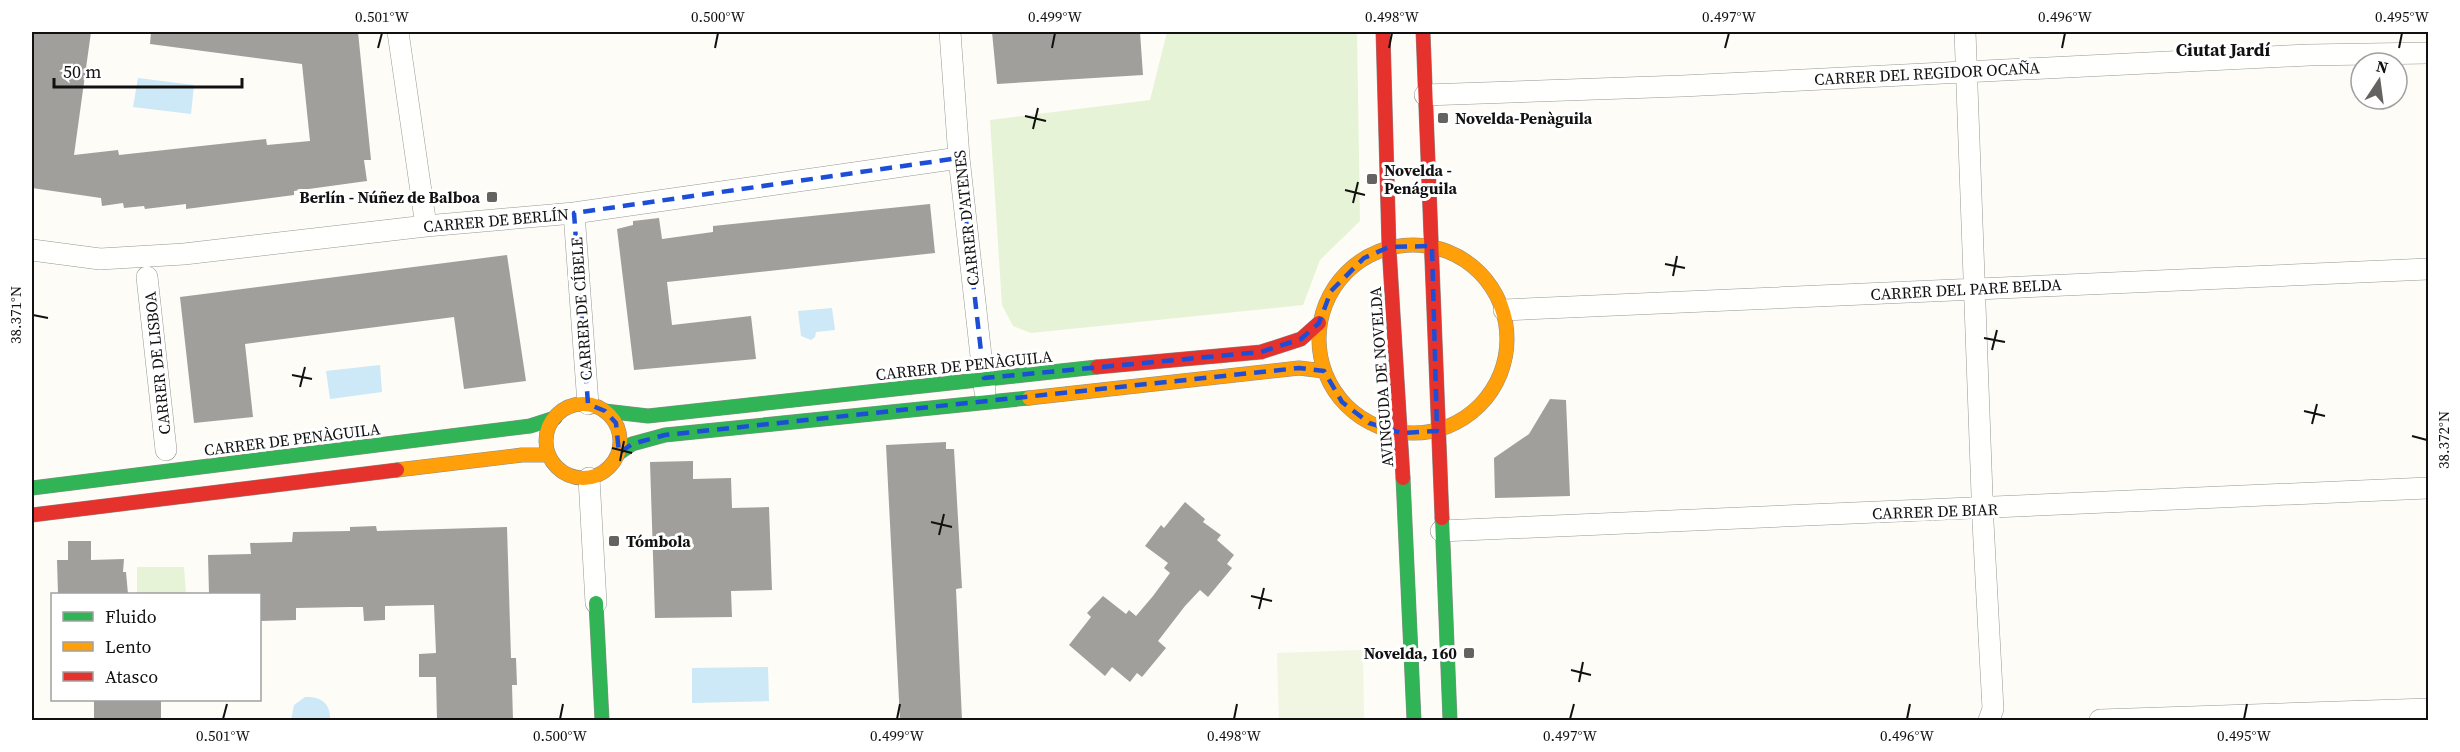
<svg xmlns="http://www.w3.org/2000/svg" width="2460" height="752" font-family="'Source Serif 4',serif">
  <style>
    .green { fill: #e7f3d7 }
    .pitch { fill: #f0f6e1 }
    .water { fill: #cde8f7 }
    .building { fill: #a19f9c }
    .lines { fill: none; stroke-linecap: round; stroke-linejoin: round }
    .street-casing { stroke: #979795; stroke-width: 22 }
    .fast-casing { stroke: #8e8d8b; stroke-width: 15 }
    .slow-casing { stroke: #8e8d8b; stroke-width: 15 }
    .jam-casing { stroke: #8e8d8b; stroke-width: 15 }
    .street { stroke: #fffffe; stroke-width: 21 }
    .fast { stroke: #30b455; stroke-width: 14 }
    .slow { stroke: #ff9f0a; stroke-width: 14 }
    .jam { stroke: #e5322d; stroke-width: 14 }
    .marked { fill: none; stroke: #1d4ed8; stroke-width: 4.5; stroke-dasharray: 12 8; stroke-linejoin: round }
    .ticks { fill: none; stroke: #111; stroke-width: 2 }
    .poi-dot { fill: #646362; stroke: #fff; stroke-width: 2 }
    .labels { text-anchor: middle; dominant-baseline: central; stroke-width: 6; stroke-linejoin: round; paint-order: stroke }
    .street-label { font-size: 16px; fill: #111; stroke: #fff }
    .poi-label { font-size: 16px; font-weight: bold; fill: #111; stroke: #fff; text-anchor: start }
    .neighbourhood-label { font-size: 18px; font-weight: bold; fill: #111; stroke: #fff }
    .neatline { fill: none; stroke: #111; stroke-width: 2 }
    .ticks-label { font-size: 15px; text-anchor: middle; fill: #111 }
  </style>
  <rect width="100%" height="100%" fill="#fdfcf7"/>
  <!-- green -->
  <path class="green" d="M 1167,32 L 1357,32 L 1360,221 L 1320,260 L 1303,305 L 1031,333 L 1013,326 L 1002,305 L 990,120 L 1150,100 Z
    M 137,567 L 184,567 L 186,594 L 137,594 Z"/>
  <!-- pitch -->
  <path class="pitch" d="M 1363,650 L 1364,720 L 1279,720 L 1277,653 Z"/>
  <!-- water -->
  <path class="water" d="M 138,78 L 194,85 L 191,114 L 133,107 Z
    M 832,308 L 835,330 L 816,332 L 815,337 L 811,340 L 801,336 L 798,311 Z
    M 380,365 L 382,392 L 330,399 L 326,371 Z
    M 768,667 L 769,701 L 692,703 L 692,668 Z
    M 305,697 C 321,696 331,704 330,720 L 291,720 L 294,705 Z"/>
  <!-- building -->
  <path class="building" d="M 32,32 L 91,32 L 74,155 L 118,150 L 119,155 L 266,139 L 267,145 L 310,141 L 302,64 L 150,44 L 151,32 L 358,32 L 371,160 L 364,160 L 367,181 L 294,191 L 294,195 L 186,209 L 186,204 L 145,209 L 144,206 L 124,208 L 123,203 L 102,206 L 101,198 L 32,188 Z
    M 992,32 L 1140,32 L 1143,75 L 997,84 Z
    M 930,204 L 935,253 L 667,282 L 672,325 L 751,316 L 756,359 L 634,370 L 617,229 L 633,225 L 633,221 L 659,218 L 662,239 L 713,232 L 713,226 Z
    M 507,255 L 526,381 L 464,389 L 454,317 L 245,344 L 253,417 L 194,423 L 180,297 Z
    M 1550,399 L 1566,400 L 1570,496 L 1495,498 L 1494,458 L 1529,434 Z
    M 946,442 L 946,449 L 954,449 L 962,588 L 956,589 L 962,720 L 900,720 L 886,445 Z
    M 693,461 L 693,479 L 731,478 L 732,508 L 769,507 L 772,590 L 731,591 L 732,617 L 655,618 L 650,462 Z
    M 1185,502 L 1205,519 L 1203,522 L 1221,535 L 1217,540 L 1234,555 L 1227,564 L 1232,568 L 1208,597 L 1200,590 L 1185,606 L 1158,641 L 1166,648 L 1142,677 L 1137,673 L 1130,682 L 1112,667 L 1105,676 L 1069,645 L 1091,617 L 1087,613 L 1103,596 L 1126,614 L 1129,610 L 1136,616 L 1153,596 L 1170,573 L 1164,568 L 1168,563 L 1145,546 L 1161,525 L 1164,528 Z
    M 376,526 L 377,531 L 507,527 L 511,658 L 516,658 L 517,685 L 512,685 L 513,720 L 437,720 L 436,677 L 419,677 L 419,654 L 436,653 L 434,605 L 385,606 L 385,620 L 364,621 L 363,607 L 350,607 L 296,608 L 296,620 L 260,621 L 260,594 L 209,594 L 208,555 L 251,554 L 250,543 L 292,542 L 293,532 L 350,531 L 350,527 Z
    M 68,541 L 91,541 L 91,560 L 124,559 L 123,572 L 126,572 L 128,594 L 58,594 L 57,560 L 68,560 Z
    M 94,699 L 161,699 L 161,720 L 94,720 Z"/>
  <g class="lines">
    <!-- street casing -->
    <g class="street-casing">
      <path id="street" d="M 398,32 L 426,226
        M 950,32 L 959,158 L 985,392
        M 1965,32 L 1983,522 L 1993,709 L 1989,720
        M 1425,95 L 1682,86 L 2309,55 L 2428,53
        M 574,213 L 588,404
        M 32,250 L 100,259 L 184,254 L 426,226 L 574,213 L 959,158
        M 147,277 L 166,450
        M 1504,310 L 2428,269
        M 589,478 L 596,603
        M 1441,531 L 2428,488
        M 2100,720 L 2428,709"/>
    </g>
    <!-- fast casing -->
    <g class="fast-casing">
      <path id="fast" d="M 605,411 L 648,416 L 1097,367
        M 619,453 L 632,444 L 665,435 L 1029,398
        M 1403,478 L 1414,720
        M 32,488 L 530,426 L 555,418
        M 1442,518 L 1450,720
        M 596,603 L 602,720"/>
    </g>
    <!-- slow casing -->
    <g class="slow-casing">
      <path id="slow" d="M1319 339a94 94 0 1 1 188 0a94 94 0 1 1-188 0Z
        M 1029,398 L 1299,368 L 1324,371
        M546 441a37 37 0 1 1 74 0a37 37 0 1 1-74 0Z
        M 397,470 L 522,455 L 549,455"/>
    </g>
    <!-- jam casing -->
    <g class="jam-casing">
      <path id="jam" d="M 1383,32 L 1389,247 L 1403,478
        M 1423,32 L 1442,518
        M 1097,367 L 1261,352 L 1301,339 L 1319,323
        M 32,515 L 397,470"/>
    </g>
    <!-- street -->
    <use href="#street" class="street"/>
    <!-- fast -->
    <use href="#fast" class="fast"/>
    <!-- slow -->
    <use href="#slow" class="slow"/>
    <!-- jam -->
    <use href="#jam" class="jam"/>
  </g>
  <!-- marked area -->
  <path class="marked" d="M 959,158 L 984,378 L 1261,352 L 1301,339 L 1319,323 L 1331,291 L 1364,258 L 1389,247 L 1432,246 L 1437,431 L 1401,433 L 1369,423 L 1342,402 L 1324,371 L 1299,368 L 665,435 L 632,444 L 619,453 L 616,423 L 605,411 L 588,404 L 574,213 Z"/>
  <!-- ticks -->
  <path class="ticks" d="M 378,48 L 382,33M 715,48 L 718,33M 1052,48 L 1055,33M 1389,48 L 1392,33M 1725,48 L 1729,33M 2062,48 L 2065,33M 2399,48 L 2402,33M 1025,116 L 1046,121M 1033,129 L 1038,108M 1345,190 L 1365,195M 1353,203 L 1358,182M 1665,264 L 1685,268M 1673,276 L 1677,256M 33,315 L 48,318M 1984,338 L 2005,342M 1992,350 L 1997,330M 292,375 L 312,379M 300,387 L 305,367M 2304,411 L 2325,416M 2312,424 L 2317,404M 2412,436 L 2427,440M 612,448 L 632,453M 620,461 L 624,441M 931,522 L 952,527M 939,535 L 944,514M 1251,596 L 1272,601M 1259,609 L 1264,588M 1571,670 L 1591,675M 1579,682 L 1583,662M 223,719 L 227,704M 560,719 L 563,704M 897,719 L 900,704M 1234,719 L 1237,704M 1570,719 L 1574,704M 1907,719 L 1910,704M 2244,719 L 2247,704"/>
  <!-- markers -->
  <g class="poi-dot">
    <rect x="1437" y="112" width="12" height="12" rx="3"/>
    <rect x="1366" y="173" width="12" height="12" rx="3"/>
    <rect x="486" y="191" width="12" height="12" rx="3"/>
    <rect x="608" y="535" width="12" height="12" rx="3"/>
    <rect x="1463" y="647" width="12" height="12" rx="3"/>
  </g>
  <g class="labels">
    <!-- street labels -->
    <g class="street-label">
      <text transform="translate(1927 73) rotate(-3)">CARRER DEL REGIDOR OCAÑA</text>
      <text transform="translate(966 218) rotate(-96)">CARRER D'ATENES</text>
      <text transform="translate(496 220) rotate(-5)">CARRER DE BERLÍN</text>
      <text transform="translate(1966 289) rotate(-3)">CARRER DEL PARE BELDA</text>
      <text transform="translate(581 309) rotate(-94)">CARRER DE CÍBELE</text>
      <text transform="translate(157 363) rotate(-96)">CARRER DE LISBOA</text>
      <text transform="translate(964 365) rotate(-6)">CARRER DE PENÀGUILA</text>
      <text transform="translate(1381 377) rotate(-94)">AVINGUDA DE NOVELDA</text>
      <text transform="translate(292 439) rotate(-7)">CARRER DE PENÀGUILA</text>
      <text transform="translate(1935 511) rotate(-2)">CARRER DE BIAR</text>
    </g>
    <!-- poi labels -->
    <g class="poi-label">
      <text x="1455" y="118">Novelda-Penàguila</text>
      <text x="1384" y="170">Novelda -<tspan x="1384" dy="18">Penáguila</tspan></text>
      <text x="480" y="197" text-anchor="end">Berlín - Núñez de Balboa</text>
      <text x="626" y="541">Tómbola</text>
      <text x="1457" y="653" text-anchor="end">Novelda, 160</text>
    </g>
    <!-- neighbourhood labels -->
    <g class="neighbourhood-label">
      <text x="2223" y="49">Ciutat Jardí</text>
    </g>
  </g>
  <!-- border -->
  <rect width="2460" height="752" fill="none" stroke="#ffffff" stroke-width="66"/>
  <!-- legend -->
  <rect x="51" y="593" width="210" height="108" fill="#ffffff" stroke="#a0a0a0" stroke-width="1.5"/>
  <rect x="63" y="612" width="30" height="9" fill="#30b455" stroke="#a0a0a0" stroke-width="1.5"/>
  <text x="105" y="623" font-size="18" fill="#111111">Fluido</text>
  <rect x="63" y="642" width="30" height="9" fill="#ff9f0a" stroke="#a0a0a0" stroke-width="1.5"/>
  <text x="105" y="653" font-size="18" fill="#111111">Lento</text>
  <rect x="63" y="672" width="30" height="9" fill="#e5322d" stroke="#a0a0a0" stroke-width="1.5"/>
  <text x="105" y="683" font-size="18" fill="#111111">Atasco</text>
  <!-- north arrow -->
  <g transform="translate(2379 81) rotate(13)"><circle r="28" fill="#ffffff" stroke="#a0a0a0" stroke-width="1.5"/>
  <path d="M0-4.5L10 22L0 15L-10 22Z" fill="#646362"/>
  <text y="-9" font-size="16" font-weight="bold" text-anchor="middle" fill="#111111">N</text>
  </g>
  <!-- scale -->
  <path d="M54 78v9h188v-9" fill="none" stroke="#111111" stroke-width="3"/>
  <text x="63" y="78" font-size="18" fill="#111111" stroke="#ffffff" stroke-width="4.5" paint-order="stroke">50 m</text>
  <rect x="33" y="33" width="2394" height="686" class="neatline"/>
  <g class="ticks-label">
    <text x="382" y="22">0.501°W</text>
    <text x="718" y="22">0.500°W</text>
    <text x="1055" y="22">0.499°W</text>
    <text x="1392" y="22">0.498°W</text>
    <text x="1729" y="22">0.497°W</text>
    <text x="2065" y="22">0.496°W</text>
    <text x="2402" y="22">0.495°W</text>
    <text transform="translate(16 315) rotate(-90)" y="5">38.371°N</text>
    <text transform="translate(2444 440) rotate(-90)" y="5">38.372°N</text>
    <text x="223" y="741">0.501°W</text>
    <text x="560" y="741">0.500°W</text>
    <text x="897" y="741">0.499°W</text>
    <text x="1234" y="741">0.498°W</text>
    <text x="1570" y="741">0.497°W</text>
    <text x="1907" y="741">0.496°W</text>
    <text x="2244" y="741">0.495°W</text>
  </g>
</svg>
